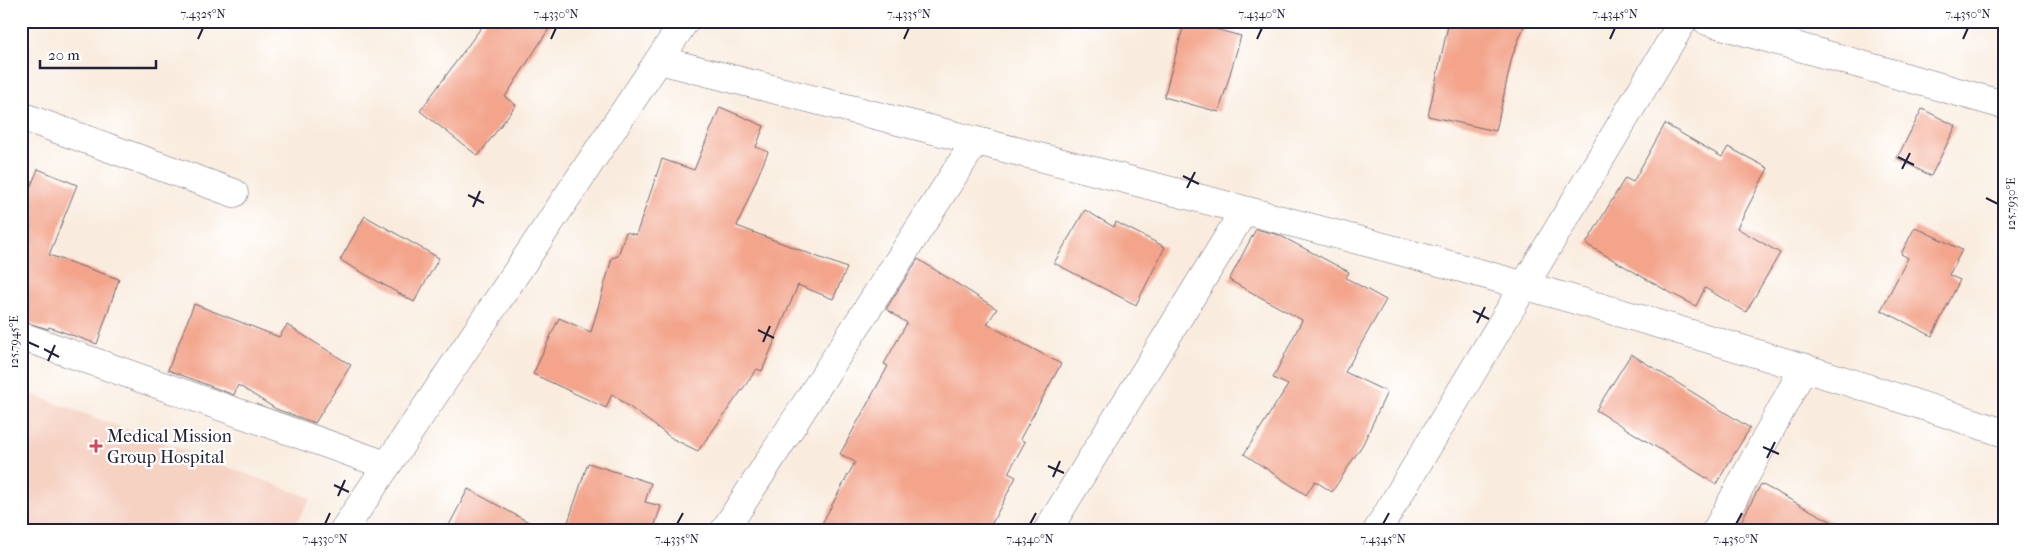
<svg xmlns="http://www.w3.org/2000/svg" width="2025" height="552" font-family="'IM FELL French Canon',serif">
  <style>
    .built { fill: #f6d2c3 }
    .building { fill: #f3a48b }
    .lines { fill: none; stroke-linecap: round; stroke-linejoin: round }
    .minor-casing { stroke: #6d6974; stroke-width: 29 }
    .tertiary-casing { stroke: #6d6974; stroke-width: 29 }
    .minor { stroke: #fff; stroke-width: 28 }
    .tertiary { stroke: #fff; stroke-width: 28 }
    .ticks { fill: none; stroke: #22223b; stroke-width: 2 }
    .poi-dot { fill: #d1495b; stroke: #fff; stroke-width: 2 }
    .labels { text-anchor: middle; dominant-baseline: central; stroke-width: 4.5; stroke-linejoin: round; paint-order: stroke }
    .poi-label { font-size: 18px; fill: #22223b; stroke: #fff; text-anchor: start }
    .neatline { fill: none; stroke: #22223b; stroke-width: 2 }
    .ticks-label { font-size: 12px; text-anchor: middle; fill: #22223b }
  </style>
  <rect width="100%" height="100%" fill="#fff"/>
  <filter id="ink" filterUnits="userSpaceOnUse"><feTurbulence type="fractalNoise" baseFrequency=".02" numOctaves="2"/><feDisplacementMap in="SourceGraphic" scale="10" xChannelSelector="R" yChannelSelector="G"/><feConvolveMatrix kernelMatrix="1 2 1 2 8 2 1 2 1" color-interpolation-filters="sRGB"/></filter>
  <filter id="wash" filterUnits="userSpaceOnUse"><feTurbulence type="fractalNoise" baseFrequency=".0096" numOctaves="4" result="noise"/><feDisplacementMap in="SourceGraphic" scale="20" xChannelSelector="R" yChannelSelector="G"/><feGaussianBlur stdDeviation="1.12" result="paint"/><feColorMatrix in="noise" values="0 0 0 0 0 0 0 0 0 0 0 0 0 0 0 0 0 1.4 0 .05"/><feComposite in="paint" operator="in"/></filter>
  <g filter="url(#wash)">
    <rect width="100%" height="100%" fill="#f9ecde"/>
    <!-- built -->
    <path class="built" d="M 21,390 L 32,394 L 311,498 L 291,531 L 21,531 Z"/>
    <g id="blocks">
      <!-- building -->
      <path class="building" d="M 486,21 L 554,21 L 505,97 L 516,105 L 478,156 L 420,111 Z
        M 1185,21 L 1241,36 L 1219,112 L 1164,97 Z
        M 1449,21 L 1526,21 L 1512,57 L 1496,131 L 1428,116 Z
        M 720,107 L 764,126 L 756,147 L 768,152 L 737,226 L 847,268 L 833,299 L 798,285 L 762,371 L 757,369 L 698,451 L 673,439 L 612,394 L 606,408 L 533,374 L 559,318 L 591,332 L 612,258 L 618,256 L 626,232 L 636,235 L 662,159 L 694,170 Z
        M 1922,109 L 1956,126 L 1931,176 L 1897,158 Z
        M 1665,124 L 1722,157 L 1728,147 L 1768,168 L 1737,228 L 1780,253 L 1746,312 L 1705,288 L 1696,306 L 1667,291 L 1586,244 L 1625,178 L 1633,182 Z
        M 38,169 L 77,185 L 49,255 L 119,279 L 97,344 L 49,327 L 48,329 L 21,321 L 21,209 Z
        M 1085,210 L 1114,227 L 1116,222 L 1165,247 L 1136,305 L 1054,263 Z
        M 365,216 L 439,258 L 414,302 L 340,260 Z
        M 1915,227 L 1962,250 L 1949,275 L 1960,280 L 1932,336 L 1881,310 L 1908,258 L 1901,254 Z
        M 1256,229 L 1279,235 L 1349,272 L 1346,278 L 1386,300 L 1345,372 L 1387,392 L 1363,444 L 1332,492 L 1315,481 L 1306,495 L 1244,454 L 1288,385 L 1273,378 L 1302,320 L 1229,280 Z
        M 918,259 L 997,309 L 987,324 L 1061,364 L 1020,439 L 1025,442 L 1008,473 L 1016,477 L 988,531 L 818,531 L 855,462 L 840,454 L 888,366 L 884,364 L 907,323 L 886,309 Z
        M 194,304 L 279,337 L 287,325 L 351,365 L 315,423 L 276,409 L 238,385 L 234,395 L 168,370 Z
        M 1631,354 L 1750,428 L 1716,484 L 1596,410 Z
        M 588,463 L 651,483 L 645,502 L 661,506 L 653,531 L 565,531 Z
        M 1761,484 L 1849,531 L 1736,531 Z
        M 468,489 L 545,531 L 446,531 Z"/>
    </g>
  </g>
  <g filter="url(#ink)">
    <use href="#blocks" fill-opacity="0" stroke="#6d6974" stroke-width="1"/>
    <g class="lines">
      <!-- minor casing -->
      <g class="minor-casing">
        <path id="minor" d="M 1707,21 L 2004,105
          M 659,60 C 1109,176 1563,283 2004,433
          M 21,116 L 234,193
          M 21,336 L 386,465
          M 724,531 L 975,142
          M 1047,531 L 1244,211
          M 1377,531 L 1683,21
          M 1716,531 L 1804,367"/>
      </g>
      <!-- tertiary casing -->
      <g class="tertiary-casing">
        <path id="tertiary" d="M 343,531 L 685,21"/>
      </g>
      <!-- minor -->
      <use href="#minor" class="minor"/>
      <!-- tertiary -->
      <use href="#tertiary" class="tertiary"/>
    </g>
  </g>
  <!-- ticks -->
  <path class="ticks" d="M 198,39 L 203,28M 551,39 L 556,28M 904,39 L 909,28M 1257,39 L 1262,28M 1610,39 L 1615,28M 1963,39 L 1968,28M 1898,157 L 1914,165M 1902,169 L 1910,153M 1183,176 L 1199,184M 1187,188 L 1195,172M 468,195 L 484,203M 1986,198 L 1998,204M 473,207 L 480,191M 1473,311 L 1489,319M 1477,323 L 1485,307M 758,330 L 774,338M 28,342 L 39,347M 763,342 L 770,326M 44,349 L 59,357M 48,361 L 55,345M 1763,447 L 1779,454M 1767,458 L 1775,442M 1048,466 L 1064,473M 1053,477 L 1060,461M 334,485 L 349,492M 338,496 L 345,480M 325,524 L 330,513M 677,524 L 683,513M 1030,524 L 1036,513M 1383,524 L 1389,513M 1736,524 L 1742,513"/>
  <!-- markers -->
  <path class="poi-dot" d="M93.5 438.5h5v5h5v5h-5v5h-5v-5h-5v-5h5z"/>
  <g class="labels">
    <!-- poi labels -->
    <g class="poi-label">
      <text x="107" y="436">Medical Mission<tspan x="107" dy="21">Group Hospital</tspan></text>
    </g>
  </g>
  <!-- margin -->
  <rect width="2025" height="552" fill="none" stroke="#fff" stroke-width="55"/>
  <!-- scale -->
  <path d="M40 60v8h116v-8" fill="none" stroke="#22223b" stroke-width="2.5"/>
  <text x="48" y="60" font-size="15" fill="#22223b" stroke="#ffffff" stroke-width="4" paint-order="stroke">20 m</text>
  <rect x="28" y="28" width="1970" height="496" class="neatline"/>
  <g class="ticks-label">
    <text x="203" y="18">7.4325°N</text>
    <text x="556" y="18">7.4330°N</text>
    <text x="909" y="18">7.4335°N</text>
    <text x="1262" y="18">7.4340°N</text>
    <text x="1615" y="18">7.4345°N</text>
    <text x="1968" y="18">7.4350°N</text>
    <text transform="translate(2011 204) rotate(-90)" y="4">125.7930°E</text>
    <text transform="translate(14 342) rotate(-90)" y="4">125.7945°E</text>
    <text x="325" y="543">7.4330°N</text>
    <text x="677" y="543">7.4335°N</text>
    <text x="1030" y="543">7.4340°N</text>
    <text x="1383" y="543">7.4345°N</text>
    <text x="1736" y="543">7.4350°N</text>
  </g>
</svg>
